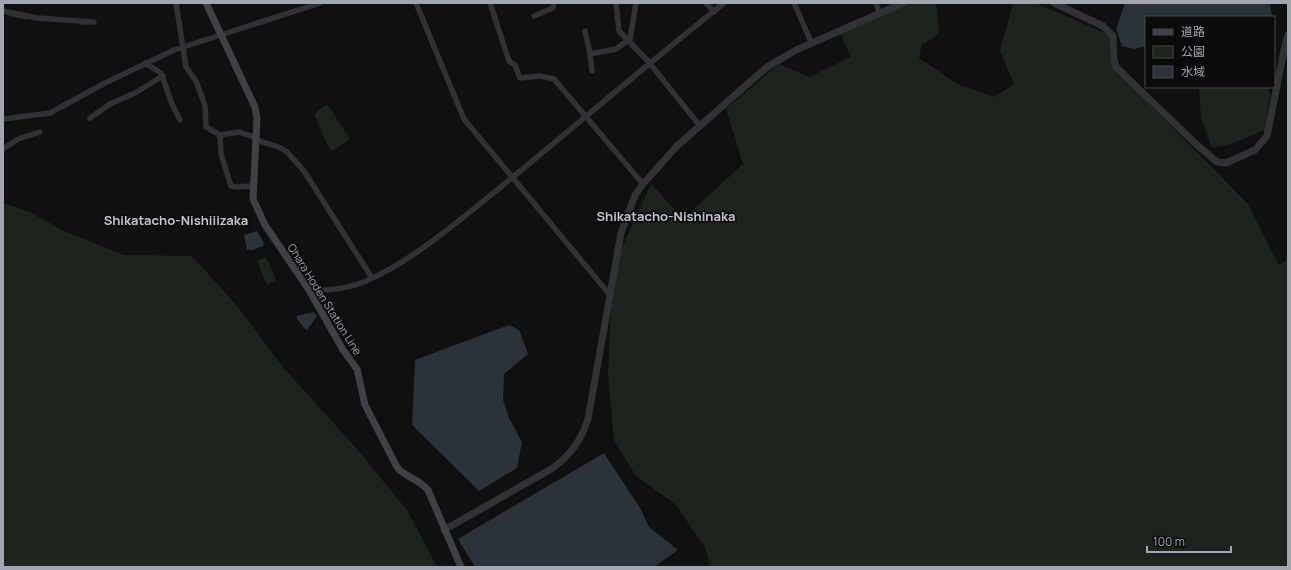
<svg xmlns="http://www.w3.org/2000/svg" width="1291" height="570" font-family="Manrope,'Noto Sans JP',sans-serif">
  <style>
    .green { fill: #1d241e }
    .water { fill: #2b3239 }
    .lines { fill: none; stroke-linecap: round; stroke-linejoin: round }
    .stream { stroke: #2b3239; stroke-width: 1.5 }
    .minor { stroke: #313236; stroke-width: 5.5 }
    .tertiary { stroke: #313236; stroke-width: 7 }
    .secondary { stroke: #404146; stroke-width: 7 }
    .labels { text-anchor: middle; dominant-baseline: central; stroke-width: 3.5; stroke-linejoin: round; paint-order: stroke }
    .street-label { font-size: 11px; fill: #a2a6b1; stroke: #0b0b0c }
    .quarter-label { font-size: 13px; font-weight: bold; fill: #c3c5ce; stroke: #0b0b0c }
  </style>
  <rect width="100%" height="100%" fill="#101011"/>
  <!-- green -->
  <path class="green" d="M 909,3 L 936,3 L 939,31 L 934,38 L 922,44 L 919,58 L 957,84 L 995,97 L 1014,84 L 1000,51 L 1013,3 L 1036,3 L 1109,35 L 1113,67 L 1248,204 L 1279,265 L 1288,259 L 1288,567 L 710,567 L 705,547 L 675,504 L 636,476 L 614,440 L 608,375 L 611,305 L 621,250 L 651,184 L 683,219 L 743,164 L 726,109 L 779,64 L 809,77 L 851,57 L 840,34 Z
    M 1199,87 L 1268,87 L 1270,94 L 1265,130 C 1253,134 1221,151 1211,146 L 1201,118 Z
    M 327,104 L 350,139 L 332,151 L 327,144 L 314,114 Z
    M 3,203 L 30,212 L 64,231 L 124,255 L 192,256 L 238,307 L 282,366 L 356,448 L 407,510 L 437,567 L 3,567 Z
    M 266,257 L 276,280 L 267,285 L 257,261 Z"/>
  <!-- water -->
  <path class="water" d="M 1125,3 L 1270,3 L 1272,17 L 1146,17 L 1146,46 L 1134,49 L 1122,46 L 1116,29 Z
    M 257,231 L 264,243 L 263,246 L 253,250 L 247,250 L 244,235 Z
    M 314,312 L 317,316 L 307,330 L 305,329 L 297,319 L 297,316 Z
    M 509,325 L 519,330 L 528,354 L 504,374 L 503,400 L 509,418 L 522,442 L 517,468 L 479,491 L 412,425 L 415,360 Z
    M 604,453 L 640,508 L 649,527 L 678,550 L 654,567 L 475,567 L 458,539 Z"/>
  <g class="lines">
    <!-- stream -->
    <path class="stream" d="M 9,15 L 26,19
      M 80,24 L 87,24"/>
    <!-- minor -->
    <path class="minor" d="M 176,3 L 186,67 L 196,81 L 202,97 L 205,106 L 206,127 L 220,135 L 239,132 L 257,138
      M 416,3 L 464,119 L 610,295
      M 490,3 L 509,61 L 515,65 L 520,78 L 540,76 L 554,79 L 643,184
      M 616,3 L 619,31 L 647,60 L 700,126
      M 706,3 L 714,12
      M 794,3 L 812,44
      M 876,3 L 880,14
      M 3,11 L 37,18 L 94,22
      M 534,16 L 553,8 L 554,3
      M 585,31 L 590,54
      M 145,63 L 161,73 L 172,104 L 180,120
      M 592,71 L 590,54 L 616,49 L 630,39 L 636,3
      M 90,118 L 110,104 L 135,93 L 163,76
      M 3,119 L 50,113 L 105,83 L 174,50 L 320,3
      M 220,135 L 221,154 L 231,186 L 237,187 L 252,186
      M 257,140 L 281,148 L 287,152 L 304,171 L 372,278
      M 3,149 L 18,139 L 40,132
      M 309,290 C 329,291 347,289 366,281 C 413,261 462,218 502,186 C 576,125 649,63 724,3"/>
    <!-- tertiary -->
    <path class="tertiary" d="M 1054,3 L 1103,26 L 1113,36 L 1114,60 L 1116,67 L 1196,144 L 1217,162 L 1226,163 L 1255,150 L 1267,136 L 1285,45 L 1288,35
      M 444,530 L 553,468 C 571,454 581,441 588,419 L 621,233 L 635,195 L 643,184 L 677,146 L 767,67 L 796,50 L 903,3"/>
    <!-- secondary -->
    <path class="secondary" d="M 206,3 L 255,107 L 257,118 L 253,199 L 265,225 L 309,290 L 343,350 L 357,369 L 365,405 L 397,467 C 404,477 418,478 428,490 L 461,567"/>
  </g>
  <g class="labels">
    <!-- street labels -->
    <g class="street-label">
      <text transform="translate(325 299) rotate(58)">Ohara Hoden Station Line</text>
    </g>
    <!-- quarter labels -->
    <g class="quarter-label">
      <text x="666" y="216">Shikatacho-Nishinaka</text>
      <text x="176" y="220">Shikatacho-Nishiiizaka</text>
    </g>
  </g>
  <!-- border -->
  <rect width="1291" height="570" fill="none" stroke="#a2a6b1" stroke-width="8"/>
  <!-- legend -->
  <rect x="1145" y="16" width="130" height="72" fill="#0b0b0c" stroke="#47494e"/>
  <rect x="1153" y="29" width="20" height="6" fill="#404146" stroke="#47494e"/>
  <text x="1181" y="36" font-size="12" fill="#a2a6b1">道路</text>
  <rect x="1153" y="46" width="20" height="12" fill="#1d241e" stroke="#47494e"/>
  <text x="1181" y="56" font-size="12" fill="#a2a6b1">公園</text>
  <rect x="1153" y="66" width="20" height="12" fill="#2b3239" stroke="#47494e"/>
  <text x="1181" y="76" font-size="12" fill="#a2a6b1">水域</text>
  <!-- scale -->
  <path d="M1147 546v6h84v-6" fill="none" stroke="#a2a6b1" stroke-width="2"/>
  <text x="1153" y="546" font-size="12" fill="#a2a6b1" stroke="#0b0b0c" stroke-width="3" paint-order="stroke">100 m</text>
</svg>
